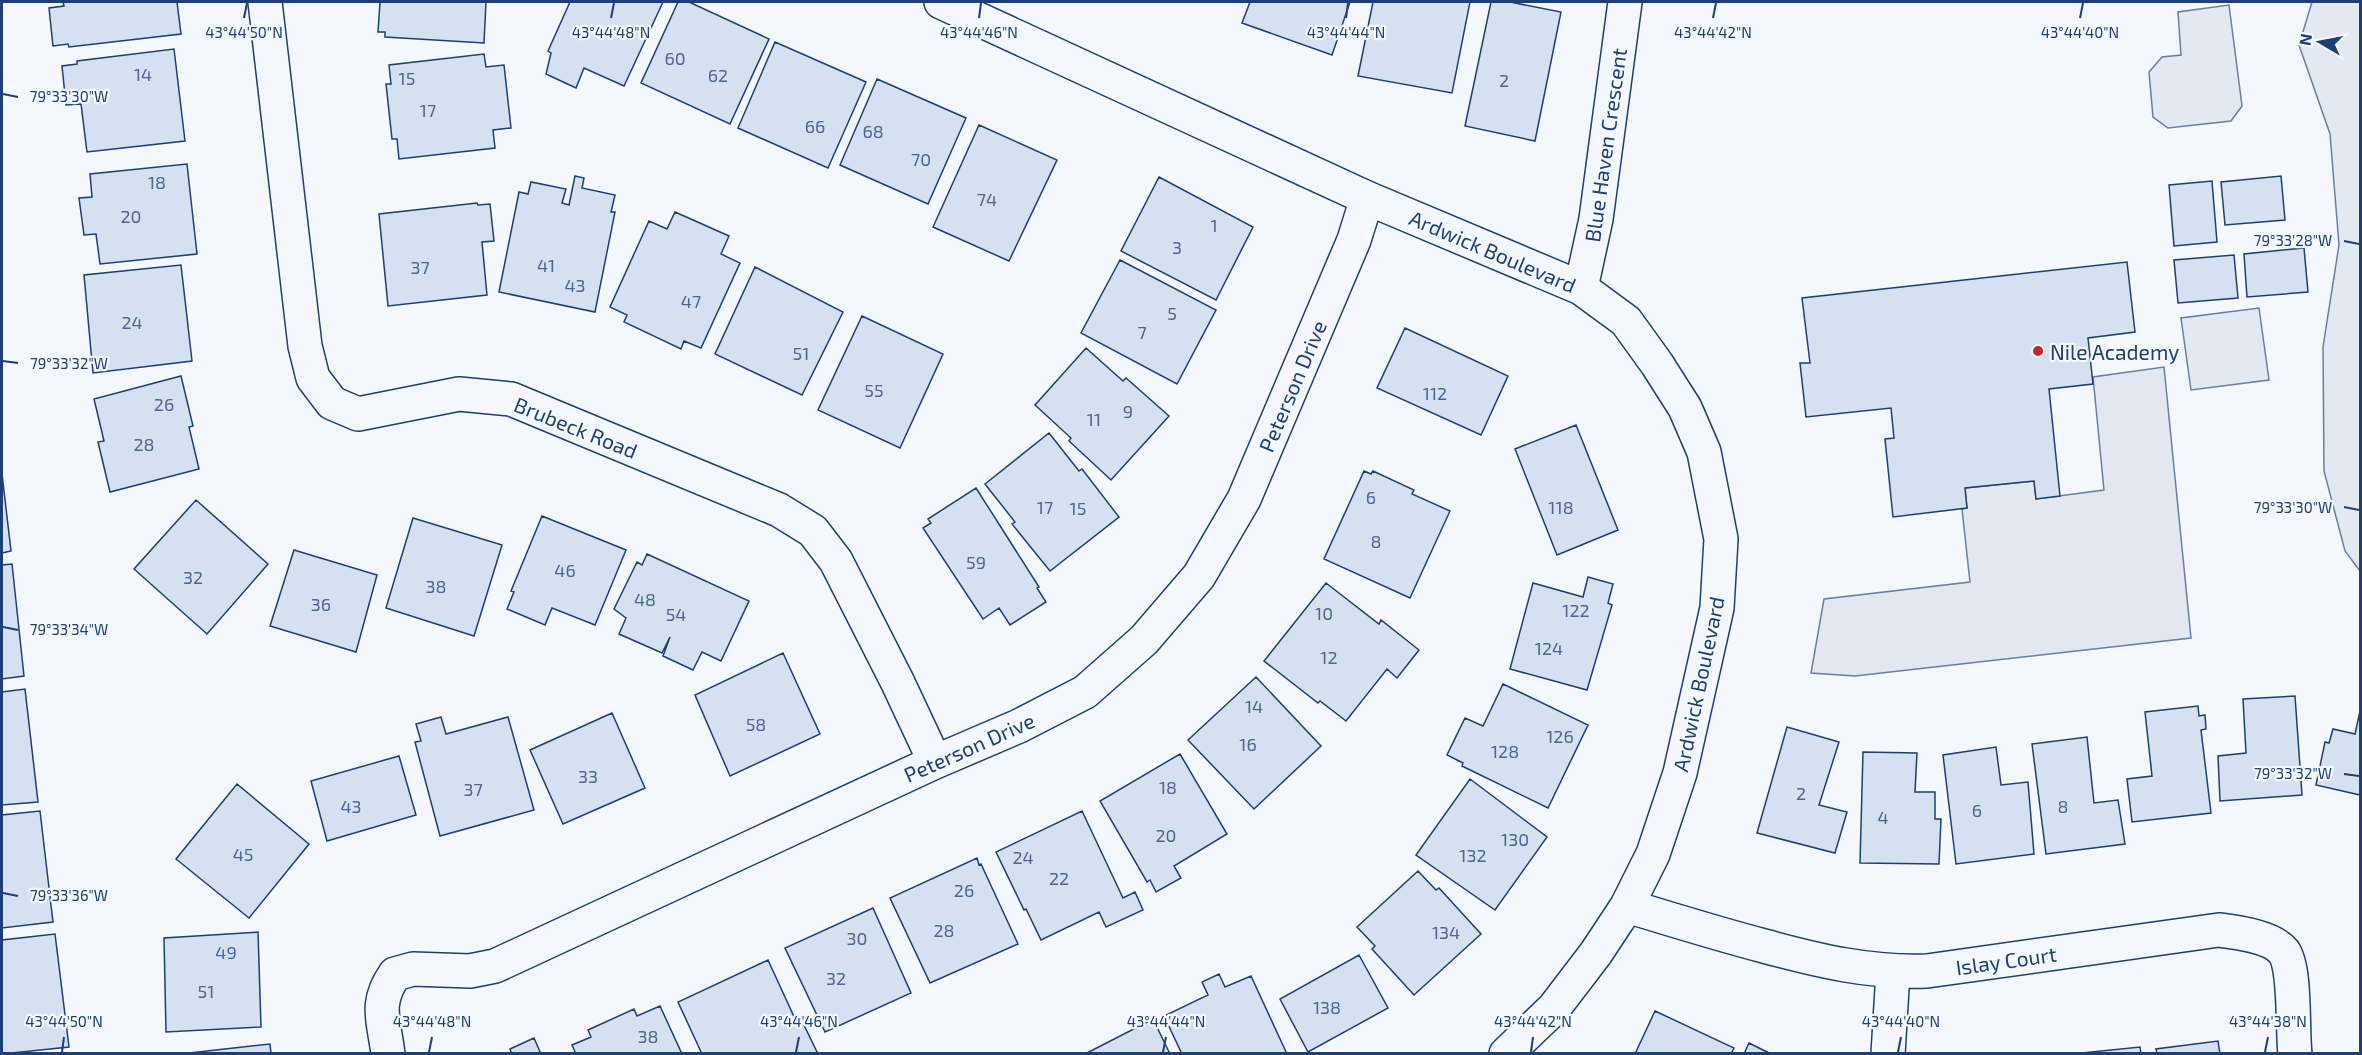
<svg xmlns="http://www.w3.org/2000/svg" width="2362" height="1055" font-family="'Exo 2',sans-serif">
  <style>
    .green { fill: #e3e9f0; stroke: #687fa3; stroke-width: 1.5 }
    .parking { fill: #e3e8f0; stroke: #687fa3; stroke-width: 1.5 }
    .building { fill: #d5e0f0; stroke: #1d3f73; stroke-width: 1.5 }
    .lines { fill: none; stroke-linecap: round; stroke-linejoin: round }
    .minor-casing { stroke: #1d3f73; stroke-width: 36 }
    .minor { stroke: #f4f7fb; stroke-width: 33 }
    .ticks { fill: none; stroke: #1d3f73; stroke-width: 2 }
    .poi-dot { fill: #c62828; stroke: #f4f7fb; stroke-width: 2 }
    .labels { text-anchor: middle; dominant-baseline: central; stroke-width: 4.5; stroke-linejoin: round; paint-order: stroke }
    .number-label { font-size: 18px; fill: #4b6792 }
    .street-label { font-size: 21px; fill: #1d3f73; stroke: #f4f7fb }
    .poi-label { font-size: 21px; fill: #1d3f73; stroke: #f4f7fb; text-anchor: start }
    .ticks-label { font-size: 15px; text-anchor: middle; fill: #1d3f73; stroke: #f4f7fb; stroke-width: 4.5; stroke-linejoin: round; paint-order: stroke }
  </style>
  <rect width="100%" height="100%" fill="#f4f7fb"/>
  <!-- green -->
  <path class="green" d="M 2312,2 L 2360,2 L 2360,571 L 2345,551 L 2324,471 L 2323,347 L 2339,245 L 2330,134 L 2299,45 Z
    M 2229,5 L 2242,106 L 2231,121 L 2168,128 L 2153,117 L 2149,72 L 2162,57 L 2181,55 L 2178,12 Z
    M 2259,308 L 2269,380 L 2191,390 L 2181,318 Z"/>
  <!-- parking -->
  <path class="parking" d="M 2164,367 L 2191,638 L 1855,676 L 1811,673 L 1824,599 L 1970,582 L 1962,509 L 1967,508 L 1965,488 L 2034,481 L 2036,499 L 2104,490 L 2093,377 Z"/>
  <!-- building -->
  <path class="building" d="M 63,2 L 177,2 L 181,34 L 69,47 L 68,44 L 53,46 L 49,8 L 64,6 Z
    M 380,2 L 486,2 L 484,43 L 385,37 L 385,32 L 378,32 Z
    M 570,2 L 663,2 L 624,86 L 584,68 L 576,88 L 546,74 L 551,53 L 548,51 Z
    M 678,2 L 689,2 L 769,39 L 730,124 L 641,83 Z
    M 1250,2 L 1350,2 L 1332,55 L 1242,23 Z
    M 1373,2 L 1470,2 L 1452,93 L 1358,76 Z
    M 1491,2 L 1510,2 L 1561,12 L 1535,141 L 1465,126 Z
    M 775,42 L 866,82 L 828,168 L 738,128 Z
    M 174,49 L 185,141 L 87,152 L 81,104 L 66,105 L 62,66 L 77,64 L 77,61 Z
    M 484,54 L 486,67 L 504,65 L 511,128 L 493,130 L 495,148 L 399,159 L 397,139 L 392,139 L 386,84 L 391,84 L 389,65 Z
    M 877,79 L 966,118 L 928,204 L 840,165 Z
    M 979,125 L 1057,160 L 1009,261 L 933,227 Z
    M 187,164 L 197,254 L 100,264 L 96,234 L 84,235 L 79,198 L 92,197 L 90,174 Z
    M 575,176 L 584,178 L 582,188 L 615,195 L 611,212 L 615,212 L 595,312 L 499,292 L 519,192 L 528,194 L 531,182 L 566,189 L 562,203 L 569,205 Z
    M 2281,176 L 2285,220 L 2225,225 L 2221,182 Z
    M 1159,177 L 1253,227 L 1216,300 L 1121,251 Z
    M 2212,181 L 2217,242 L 2174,246 L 2169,185 Z
    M 477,203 L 478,205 L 490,204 L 494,241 L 482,242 L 487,295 L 388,306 L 379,214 Z
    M 675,212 L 729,236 L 721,254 L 740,263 L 701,348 L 684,341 L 681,349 L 624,322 L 627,315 L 610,307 L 649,221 L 667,229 Z
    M 2304,248 L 2308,292 L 2247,297 L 2244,254 Z
    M 2234,255 L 2238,298 L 2178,303 L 2174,260 Z
    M 1120,260 L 1216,310 L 1177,384 L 1081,333 Z
    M 2127,262 L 2135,332 L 2088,338 L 2093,384 L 2049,389 L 2060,496 L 2036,499 L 2034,481 L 1965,488 L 1967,508 L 1893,517 L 1885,439 L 1894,438 L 1891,408 L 1806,417 L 1800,363 L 1810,363 L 1802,298 Z
    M 181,265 L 192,361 L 93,373 L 84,275 Z
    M 755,267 L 843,312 L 802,395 L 715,354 Z
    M 862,316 L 943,354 L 900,448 L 818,410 Z
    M 1405,328 L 1508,376 L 1481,435 L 1377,388 Z
    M 1086,348 L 1123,381 L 1126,378 L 1169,416 L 1111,480 L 1069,441 L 1071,438 L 1035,405 Z
    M 181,376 L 193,426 L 189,427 L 199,469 L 110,492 L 98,442 L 104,441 L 94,399 Z
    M 1576,425 L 1618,530 L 1557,555 L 1515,449 Z
    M 1049,433 L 1079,471 L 1082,469 L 1119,517 L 1050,571 L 1012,524 L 1015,522 L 985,484 Z
    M 1364,471 L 1371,474 L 1373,471 L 1414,490 L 1412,494 L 1450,511 L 1410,598 L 1324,559 Z
    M 2,474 L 11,551 L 2,553 Z
    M 976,488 L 1039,587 L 1037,588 L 1046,602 L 1010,625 L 999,608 L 983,619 L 923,528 L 931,523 L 928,519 Z
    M 196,500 L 268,564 L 207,634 L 134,569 Z
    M 542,516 L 626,550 L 595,625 L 552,608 L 545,625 L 507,609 L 514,592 L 511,591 Z
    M 413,518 L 502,545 L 474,636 L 386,608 Z
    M 294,550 L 377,575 L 356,652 L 270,626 Z
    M 647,554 L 749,601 L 721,661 L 702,652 L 693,670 L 663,656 L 670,637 L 662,653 L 619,634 L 626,618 L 614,609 L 637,562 L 642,565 Z
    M 12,564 L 24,676 L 2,679 L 2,565 Z
    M 1588,577 L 1613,584 L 1608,603 L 1612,605 L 1587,690 L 1510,669 L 1533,583 L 1583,597 Z
    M 1326,583 L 1379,624 L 1381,620 L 1419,650 L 1397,678 L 1387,669 L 1346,721 L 1320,701 L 1318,703 L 1264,661 Z
    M 783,653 L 820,734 L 730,776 L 695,695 Z
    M 1256,677 L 1321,746 L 1254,809 L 1188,740 Z
    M 1503,684 L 1588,725 L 1548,808 L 1462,766 L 1463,763 L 1447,755 L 1465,718 L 1483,726 Z
    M 25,689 L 38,802 L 2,805 L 2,692 Z
    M 2295,696 L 2302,795 L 2220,801 L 2218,756 L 2246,753 L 2243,699 Z
    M 2198,706 L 2199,716 L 2205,715 L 2206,729 L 2201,730 L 2211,813 L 2132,822 L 2127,779 L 2152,776 L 2145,712 Z
    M 2360,711 L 2360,795 L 2316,785 L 2325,742 L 2329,743 L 2333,729 L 2355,734 Z
    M 612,713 L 645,788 L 563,824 L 530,750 Z
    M 441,717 L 446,734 L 508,717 L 534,810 L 440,836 L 415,742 L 421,741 L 416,724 Z
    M 1787,727 L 1839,742 L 1819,805 L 1847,812 L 1835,853 L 1757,833 Z
    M 2087,737 L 2094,803 L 2118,800 L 2125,844 L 2046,854 L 2032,744 Z
    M 1996,747 L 2001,785 L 2028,782 L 2034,854 L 1956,864 L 1943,755 Z
    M 1863,752 L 1917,753 L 1915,792 L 1935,792 L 1935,819 L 1941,819 L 1939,864 L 1860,863 Z
    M 1180,754 L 1227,834 L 1174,866 L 1181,878 L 1156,892 L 1150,880 L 1147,882 L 1100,801 Z
    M 399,756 L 416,815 L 327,841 L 311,781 Z
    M 1470,779 L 1547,837 L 1495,910 L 1416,855 Z
    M 237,784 L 309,844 L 249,918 L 176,859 Z
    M 40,811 L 53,922 L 2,928 L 2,815 Z
    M 1082,811 L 1123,898 L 1135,892 L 1143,910 L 1106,927 L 1099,912 L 1041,940 L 1026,909 L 1024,910 L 996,852 Z
    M 977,858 L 979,865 L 981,864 L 1018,944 L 930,983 L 890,898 Z
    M 1418,871 L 1436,890 L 1439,888 L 1481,934 L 1414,995 L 1372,949 L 1375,946 L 1357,927 Z
    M 873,908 L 911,993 L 825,1032 L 785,948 Z
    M 258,932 L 261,1027 L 166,1032 L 164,938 Z
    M 55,934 L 69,1047 L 2,1054 L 2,940 Z
    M 1359,955 L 1388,1008 L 1308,1052 L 1280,999 Z
    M 768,960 L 796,1021 L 801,1019 L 818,1054 L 702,1054 L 678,1002 Z
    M 1219,974 L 1225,987 L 1251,976 L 1287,1054 L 1182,1054 L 1164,1016 L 1208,995 L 1202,982 Z
    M 660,1006 L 682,1054 L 576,1054 L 572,1045 L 591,1037 L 588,1030 L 634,1009 L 637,1016 Z
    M 1655,1011 L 1734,1048 L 1731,1054 L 1635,1054 Z
    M 1153,1019 L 1170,1054 L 1085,1054 Z
    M 534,1038 L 541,1054 L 512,1054 L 510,1049 Z
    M 2218,1041 L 2220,1054 L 2157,1054 L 2156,1049 Z
    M 1749,1043 L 1771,1054 L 1744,1054 Z
    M 270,1044 L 271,1054 L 180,1054 Z
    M 2140,1047 L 2141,1054 L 2072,1054 Z"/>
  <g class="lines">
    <!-- minor casing -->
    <g class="minor-casing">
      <path id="minor" d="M 265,2 L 305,346 L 313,378 L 332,403 L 358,414 L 459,394 L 511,399 L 779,510 L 813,531 L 836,561 L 898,683 L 935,762
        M 941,2 L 1367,198 L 1581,288 L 1626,321 L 1657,364 L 1685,408 L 1704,452 L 1721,539 L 1717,608 L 1680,773 L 1653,854 L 1627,906 L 1596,953 L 1554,1008 L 1506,1054
        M 1581,288 L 1596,219 L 1625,2
        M 1627,906 C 1673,920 1718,934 1764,946 C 1819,961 1870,973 1927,971 L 2219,930 C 2237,932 2273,937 2284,952 C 2296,970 2292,1029 2295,1054
        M 388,1054 C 384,1020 374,1004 395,974 L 413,969 L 470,971 L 495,966 L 935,762 L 1019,726 L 1085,692 L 1144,640 L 1199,576 L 1244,499 L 1354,240 L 1367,198
        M 1888,1054 L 1893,972"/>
    </g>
    <!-- minor -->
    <use href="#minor" class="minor"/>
  </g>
  <!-- ticks -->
  <path class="ticks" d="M 244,18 L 247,3M 611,18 L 614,3M 979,18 L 981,3M 1346,18 L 1348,3M 1713,18 L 1716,3M 2080,18 L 2083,3M 3,94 L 18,97M 2344,241 L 2359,244M 3,361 L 18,363M 2344,507 L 2359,510M 3,627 L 18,630M 2344,774 L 2359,776M 3,893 L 18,896M 62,1052 L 64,1037M 429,1052 L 432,1037M 796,1052 L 799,1037M 1163,1052 L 1166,1037M 1531,1052 L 1533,1037M 1898,1052 L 1901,1037M 2265,1052 L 2268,1037"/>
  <!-- markers -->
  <circle class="poi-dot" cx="2038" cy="351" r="6"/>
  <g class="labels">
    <!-- number labels -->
    <g class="number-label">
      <text x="675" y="58">60</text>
      <text x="143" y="74">14</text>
      <text x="718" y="75">62</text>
      <text x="407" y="78">15</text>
      <text x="1504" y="80">2</text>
      <text x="428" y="110">17</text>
      <text x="815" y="126">66</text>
      <text x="873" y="131">68</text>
      <text x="921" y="159">70</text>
      <text x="157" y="182">18</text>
      <text x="987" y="199">74</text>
      <text x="131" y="216">20</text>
      <text x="1214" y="225">1</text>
      <text x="1177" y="247">3</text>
      <text x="546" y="265">41</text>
      <text x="420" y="267">37</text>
      <text x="575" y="285">43</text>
      <text x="691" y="301">47</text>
      <text x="1172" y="313">5</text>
      <text x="132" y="322">24</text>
      <text x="1142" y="332">7</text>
      <text x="801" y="353">51</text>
      <text x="874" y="390">55</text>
      <text x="1435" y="393">112</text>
      <text x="164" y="404">26</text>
      <text x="1128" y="411">9</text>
      <text x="1094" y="419">11</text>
      <text x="144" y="444">28</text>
      <text x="1371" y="497">6</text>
      <text x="1045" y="507">17</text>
      <text x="1561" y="507">118</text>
      <text x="1078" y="508">15</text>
      <text x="1376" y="541">8</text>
      <text x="976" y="562">59</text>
      <text x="565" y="570">46</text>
      <text x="193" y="577">32</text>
      <text x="436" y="586">38</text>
      <text x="645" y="599">48</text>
      <text x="321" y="604">36</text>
      <text x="1576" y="610">122</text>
      <text x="1324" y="613">10</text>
      <text x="676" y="614">54</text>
      <text x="1549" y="648">124</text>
      <text x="1329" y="657">12</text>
      <text x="1254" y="706">14</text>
      <text x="756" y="724">58</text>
      <text x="1560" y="736">126</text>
      <text x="1248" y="744">16</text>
      <text x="1505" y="751">128</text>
      <text x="588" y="776">33</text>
      <text x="1168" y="787">18</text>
      <text x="473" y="789">37</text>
      <text x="1801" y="793">2</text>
      <text x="351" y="806">43</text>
      <text x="2063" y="806">8</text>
      <text x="1977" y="810">6</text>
      <text x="1883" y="817">4</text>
      <text x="1166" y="835">20</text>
      <text x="1515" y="839">130</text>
      <text x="243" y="854">45</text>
      <text x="1473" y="855">132</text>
      <text x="1023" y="857">24</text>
      <text x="1059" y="878">22</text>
      <text x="964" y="890">26</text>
      <text x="944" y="930">28</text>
      <text x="1446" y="932">134</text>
      <text x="857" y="938">30</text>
      <text x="226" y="952">49</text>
      <text x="836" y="978">32</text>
      <text x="206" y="991">51</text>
      <text x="1327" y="1007">138</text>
      <text x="648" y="1036">38</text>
    </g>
    <!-- street labels -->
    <g class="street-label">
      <text transform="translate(1605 145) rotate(-82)">Blue Haven Crescent</text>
      <text transform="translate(1493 251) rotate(23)">Ardwick Boulevard</text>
      <text transform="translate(1292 386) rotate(-67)">Peterson Drive</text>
      <text transform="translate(576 427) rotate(22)">Brubeck Road</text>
      <text transform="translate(1698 684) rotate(-78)">Ardwick Boulevard</text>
      <text transform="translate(969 747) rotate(-24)">Peterson Drive</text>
      <text transform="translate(2006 960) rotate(-8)">Islay Court</text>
    </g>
    <!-- poi labels -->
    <g class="poi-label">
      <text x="2050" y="351">Nile Academy</text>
    </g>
  </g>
  <g class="ticks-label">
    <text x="244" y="38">43°44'50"N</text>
    <text x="611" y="38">43°44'48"N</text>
    <text x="979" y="38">43°44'46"N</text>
    <text x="1346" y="38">43°44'44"N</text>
    <text x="1713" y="38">43°44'42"N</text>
    <text x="2080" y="38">43°44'40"N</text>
    <text x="69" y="102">79°33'30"W</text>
    <text x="2293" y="246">79°33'28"W</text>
    <text x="69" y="369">79°33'32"W</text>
    <text x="2293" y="513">79°33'30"W</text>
    <text x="69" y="635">79°33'34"W</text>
    <text x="2293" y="779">79°33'32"W</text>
    <text x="69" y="901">79°33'36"W</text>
    <text x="64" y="1027">43°44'50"N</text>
    <text x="432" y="1027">43°44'48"N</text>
    <text x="799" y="1027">43°44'46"N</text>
    <text x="1166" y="1027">43°44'44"N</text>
    <text x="1533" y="1027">43°44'42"N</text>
    <text x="1901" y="1027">43°44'40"N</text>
    <text x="2268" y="1027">43°44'38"N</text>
  </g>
  <!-- border -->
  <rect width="2362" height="1055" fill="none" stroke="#1d3f73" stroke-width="6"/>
  <!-- north arrow -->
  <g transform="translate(2320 42) rotate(280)" stroke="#f4f7fb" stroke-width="4.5" paint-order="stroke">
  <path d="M0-4.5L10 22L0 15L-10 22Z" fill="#1d3f73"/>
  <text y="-9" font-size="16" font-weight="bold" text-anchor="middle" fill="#1d3f73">N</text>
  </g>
</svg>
